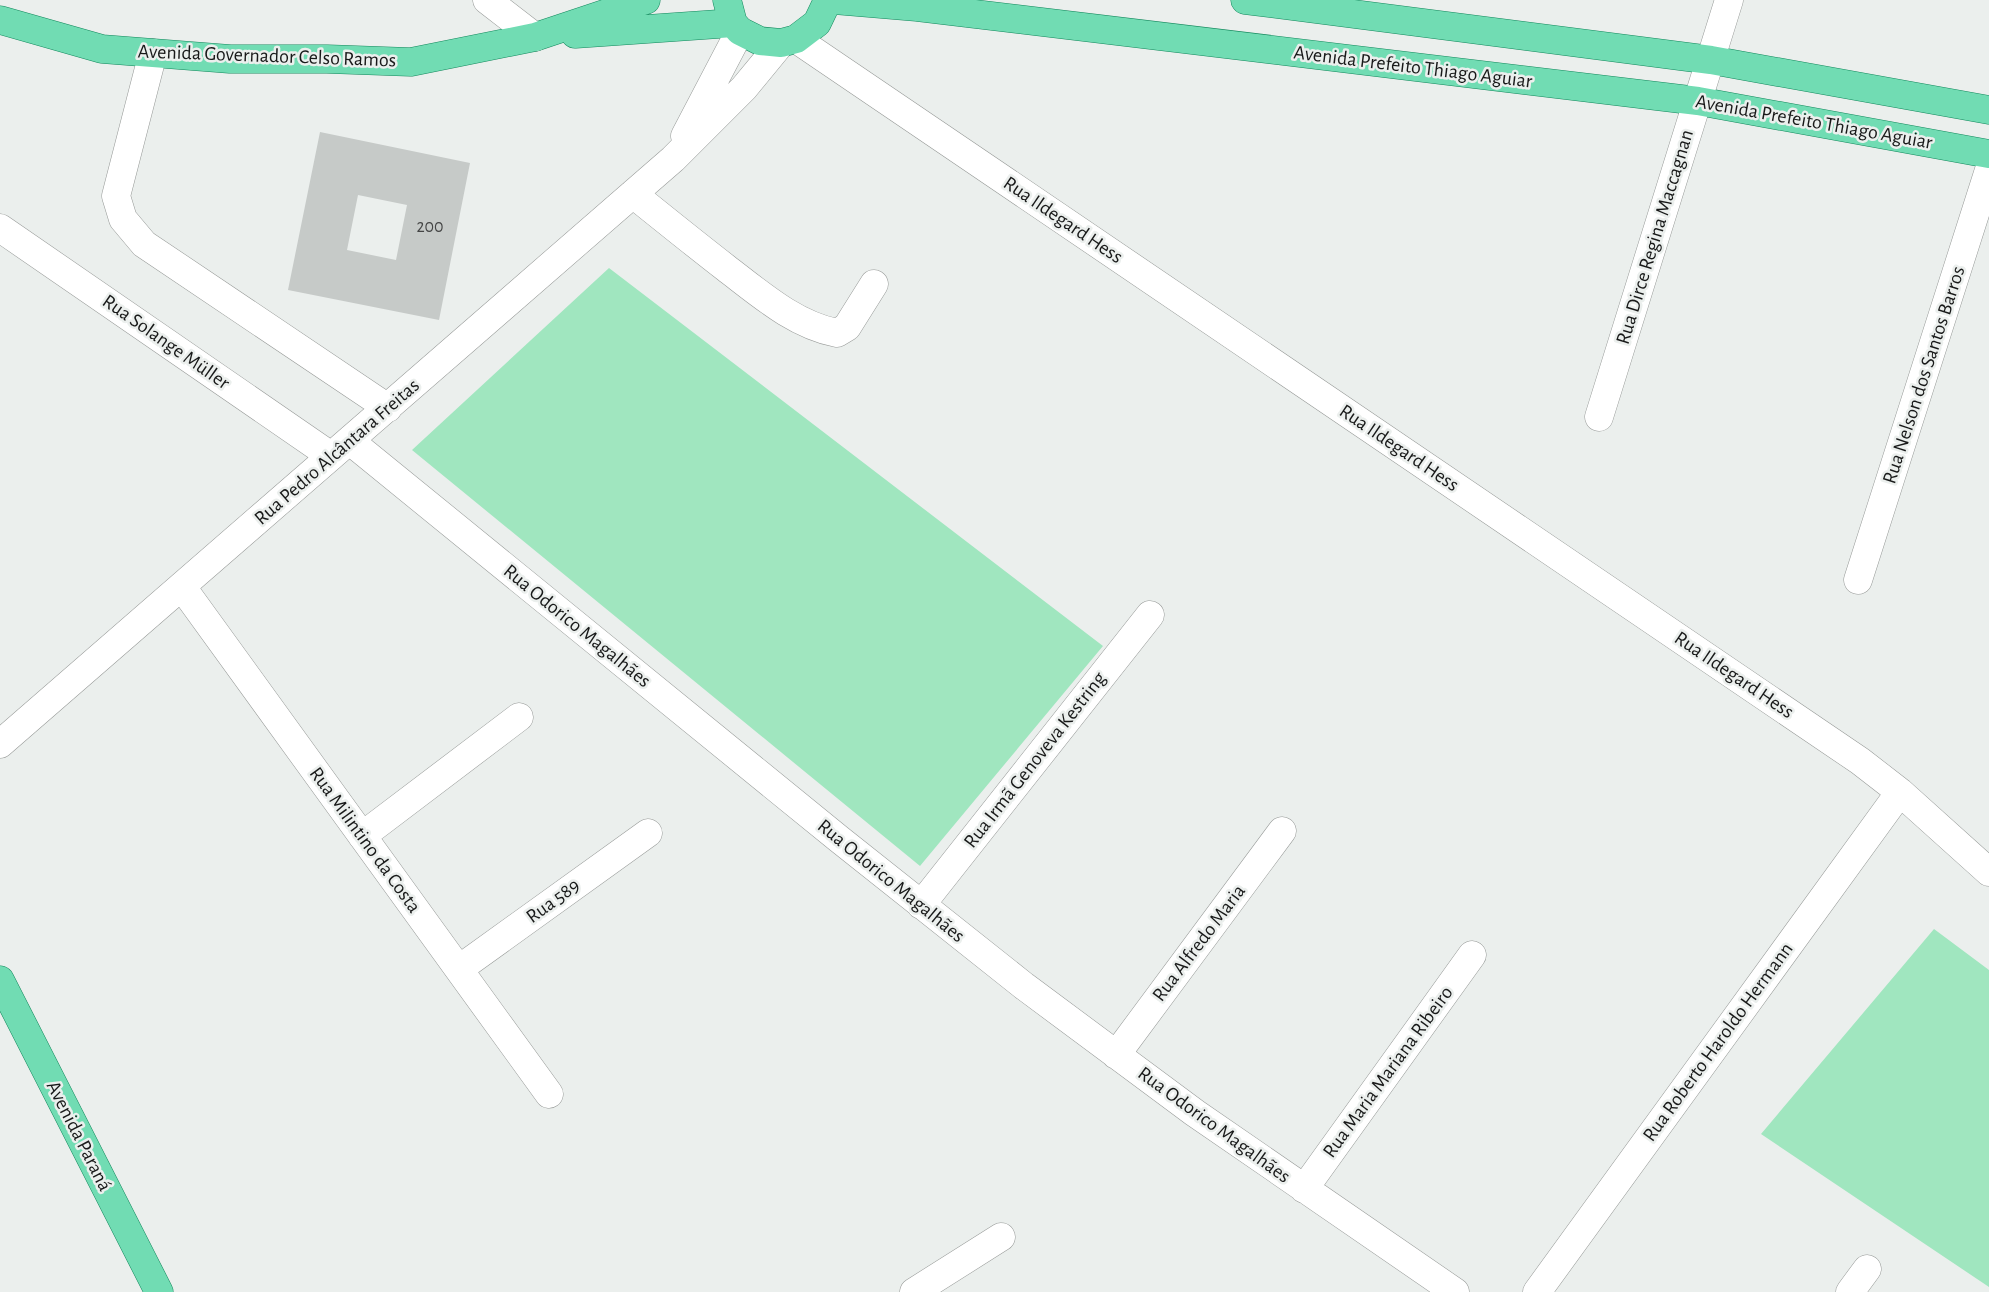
<svg xmlns="http://www.w3.org/2000/svg" width="1989" height="1292" font-family="'Alegreya Sans',sans-serif">
  <style>
    .green { fill: #a0e6bf }
    .building { fill: #c6cac8; fill-rule: evenodd }
    .lines { fill: none; stroke-linecap: round; stroke-linejoin: round }
    .minor-casing { stroke: #979a98; stroke-width: 29 }
    .major-casing { stroke: #14885d; stroke-width: 29 }
    .minor { stroke: #fff; stroke-width: 28 }
    .major { stroke: #71dcb3; stroke-width: 28 }
    .labels { text-anchor: middle; dominant-baseline: central; stroke-width: 5; stroke-linejoin: round; paint-order: stroke }
    .number-label { font-size: 18px; fill: #444545 }
    .street-label { font-size: 20px; fill: #181919; stroke: #ebefed }
  </style>
  <rect width="100%" height="100%" fill="#ebefed"/>
  <!-- green -->
  <path class="green" d="M 609,268 L 1103,646 L 920,866 L 412,450 Z
    M 1934,929 L 1989,970 L 1989,1287 L 1761,1134 Z"/>
  <!-- building -->
  <path class="building" d="M 320,132 L 470,163 L 439,320 L 288,290 ZM 358,195 L 407,205 L 396,260 L 347,250 Z"/>
  <g class="lines">
    <!-- minor casing -->
    <g class="minor-casing">
      <path id="minor" d="M 487,0 L 535,37
        M 796,39 L 1860,761 L 1900,792 L 1989,872
        M 153,53 L 116,196 L 123,219 L 144,244 L 388,408
        M 685,136 L 740,31
        M 633,194 C 664,219 695,244 726,268 C 760,294 795,325 837,333 L 847,327 L 874,284
        M 0,228 L 331,456
        M 1599,417 L 1729,0
        M 350,441 L 839,839 L 1024,986 L 1195,1113 L 1455,1292
        M 1858,580 L 1989,170
        M 182,587 L 549,1094
        M 0,744 L 673,159 L 744,88 L 781,43
        M 362,836 L 519,717
        M 921,905 L 1150,615
        M 459,969 L 648,833
        M 1116,1055 L 1282,831
        M 1304,1189 L 1472,955
        M 914,1292 L 1001,1237
        M 1537,1292 L 1900,792
        M 1850,1292 L 1867,1269"/>
    </g>
    <!-- major casing -->
    <g class="major-casing">
      <path id="major" d="M 727,0 L 733,23 L 740,31 L 760,41 L 781,43 L 796,39 L 817,23 L 828,0
        M 834,0 L 917,7 L 1698,101 L 1989,154
        M 1245,0 L 1711,60 L 1989,110
        M 0,20 L 102,49 L 230,59 L 327,59 L 411,62 L 535,37 L 646,0
        M 575,34 L 733,23
        M 0,980 L 159,1292"/>
    </g>
    <!-- minor -->
    <use href="#minor" class="minor"/>
    <!-- major -->
    <use href="#major" class="major"/>
  </g>
  <g class="labels">
    <!-- number labels -->
    <g class="number-label">
      <text x="430" y="227">200</text>
    </g>
    <!-- street labels -->
    <g class="street-label">
      <text transform="translate(267 56) rotate(2)">Avenida Governador Celso Ramos</text>
      <text transform="translate(1413 67) rotate(7)">Avenida Prefeito Thiago Aguiar</text>
      <text transform="translate(1814 122) rotate(10)">Avenida Prefeito Thiago Aguiar</text>
      <text transform="translate(1063 220) rotate(34)">Rua Ildegard Hess</text>
      <text transform="translate(1655 237) rotate(-73)">Rua Dirce Regina Maccagnan</text>
      <text transform="translate(166 342) rotate(35)">Rua Solange Müller</text>
      <text transform="translate(1924 375) rotate(-72)">Rua Nelson dos Santos Barros</text>
      <text transform="translate(1399 448) rotate(34)">Rua Ildegard Hess</text>
      <text transform="translate(337 452) rotate(-41)">Rua Pedro Alcântara Freitas</text>
      <text transform="translate(577 626) rotate(39)">Rua Odorico Magalhães</text>
      <text transform="translate(1734 675) rotate(34)">Rua Ildegard Hess</text>
      <text transform="translate(1035 760) rotate(-52)">Rua Irmã Genoveva Kestring</text>
      <text transform="translate(365 840) rotate(54)">Rua Milintino da Costa</text>
      <text transform="translate(891 881) rotate(39)">Rua Odorico Magalhães</text>
      <text transform="translate(553 901) rotate(-36)">Rua 589</text>
      <text transform="translate(1199 943) rotate(-53)">Rua Alfredo Maria</text>
      <text transform="translate(1718 1042) rotate(-54)">Rua Roberto Haroldo Hermann</text>
      <text transform="translate(1388 1072) rotate(-54)">Rua Maria Mariana Ribeiro</text>
      <text transform="translate(1214 1125) rotate(36)">Rua Odorico Magalhães</text>
      <text transform="translate(79 1136) rotate(63)">Avenida Paraná</text>
    </g>
  </g>
</svg>
